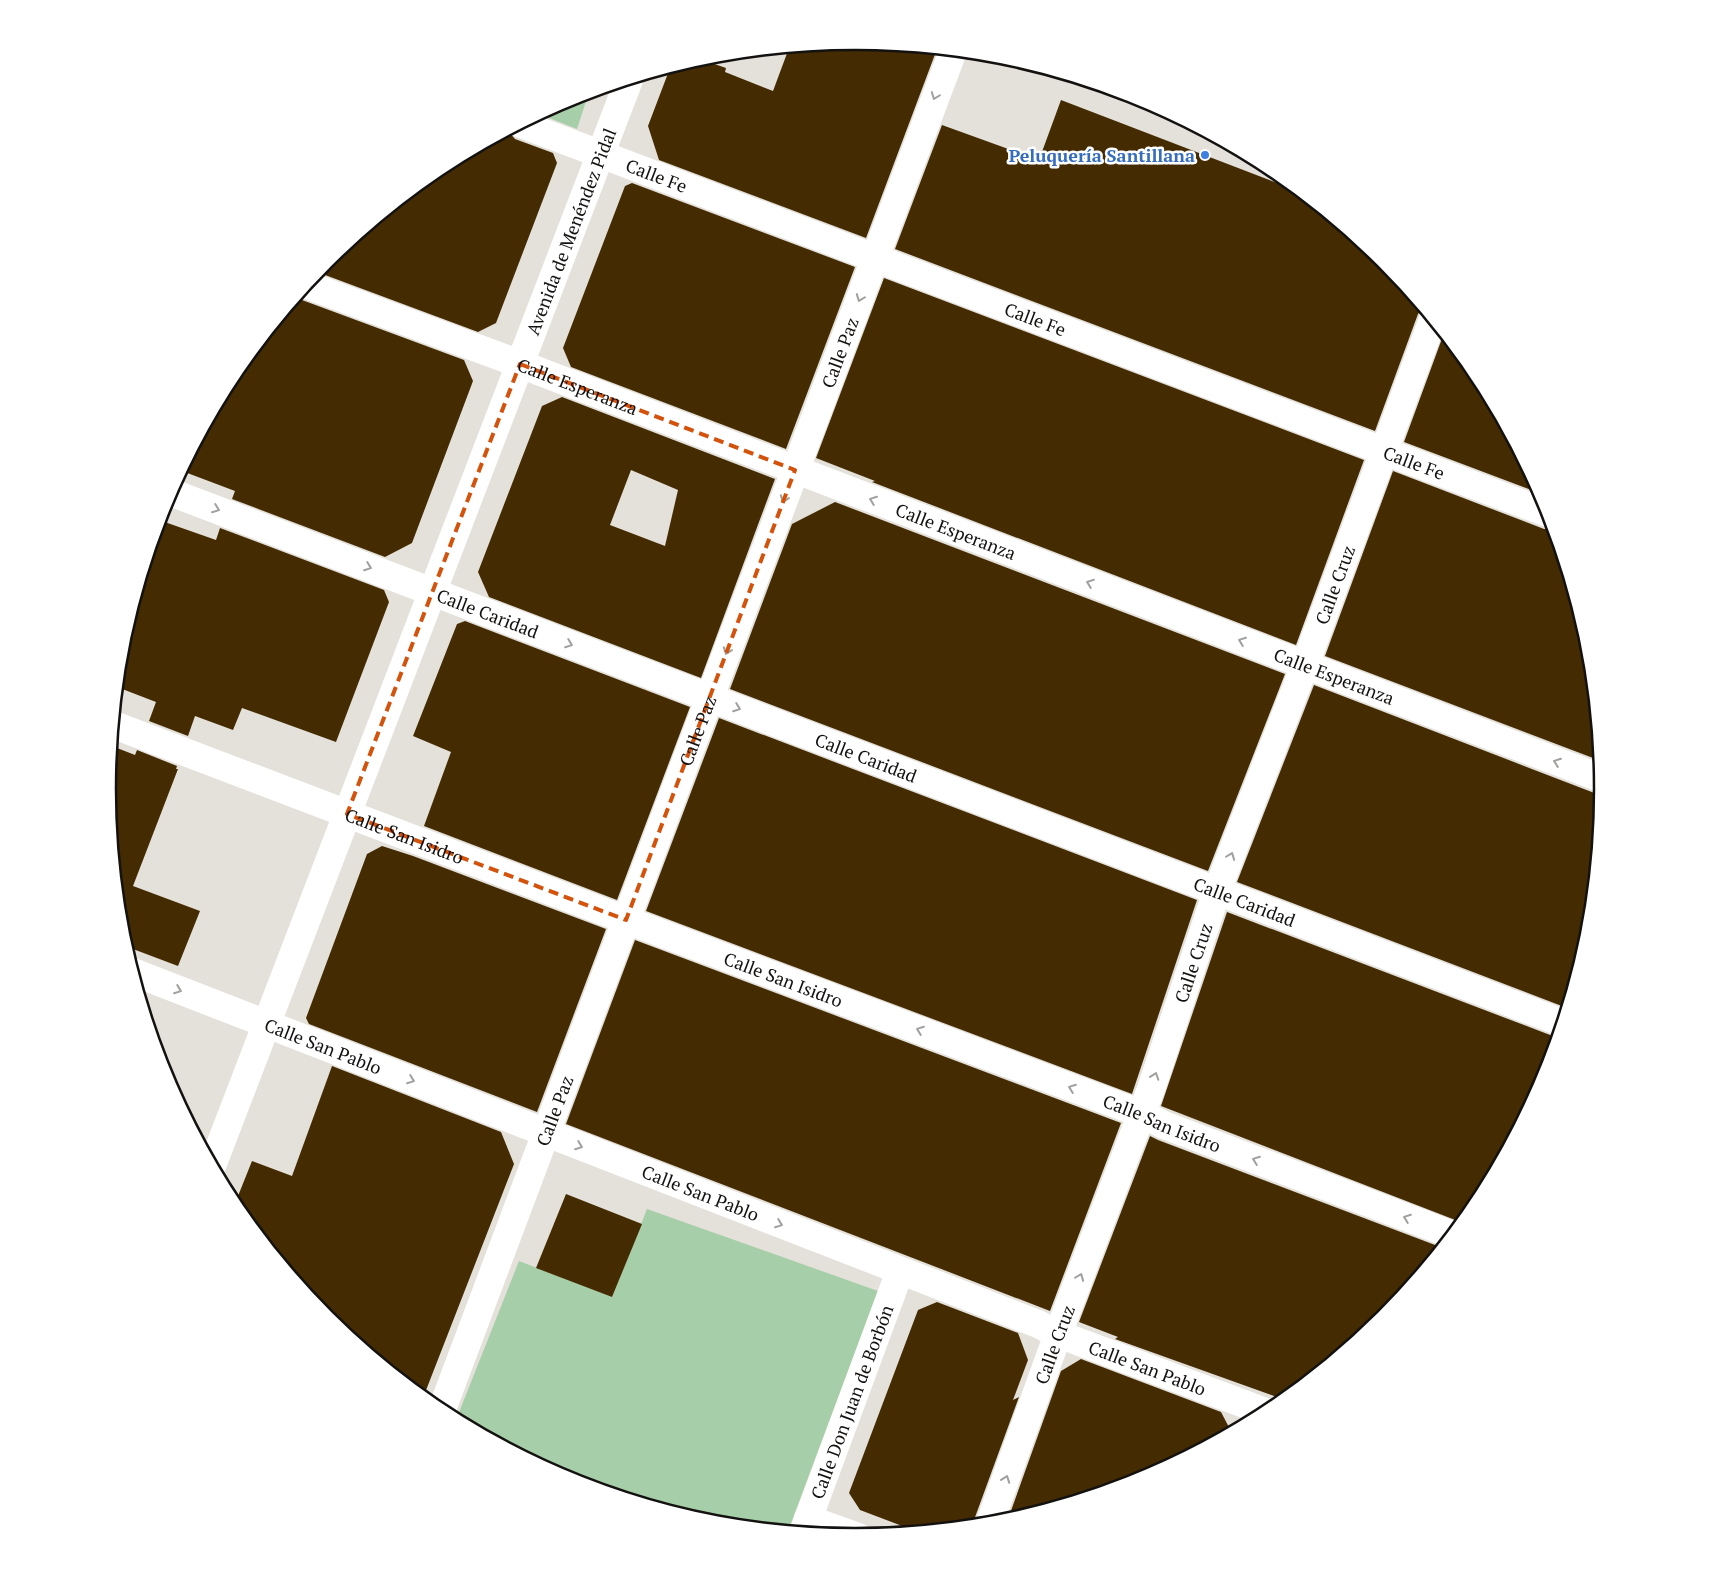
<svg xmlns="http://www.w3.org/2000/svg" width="1711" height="1579" font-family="'PT Serif',serif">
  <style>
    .green { fill: #a6cea8 }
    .building { fill: #452b02; fill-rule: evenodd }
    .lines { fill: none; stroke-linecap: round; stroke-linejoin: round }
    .minor { stroke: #fff; stroke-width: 28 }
    .oneway { stroke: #a1a09f }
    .marked { fill: none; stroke: #d3520c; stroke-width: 4; stroke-dasharray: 10 6; stroke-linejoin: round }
    .shop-dot { fill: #3f7fe0; stroke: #fff; stroke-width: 2 }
    .labels { text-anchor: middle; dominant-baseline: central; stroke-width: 5; stroke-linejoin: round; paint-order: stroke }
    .shop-label { font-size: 18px; font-weight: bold; fill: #366cbe; stroke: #fff; text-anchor: end }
    .street-label { font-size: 18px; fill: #141210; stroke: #fff }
    .rim { fill: none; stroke: #141210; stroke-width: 2.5 }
  </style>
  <rect width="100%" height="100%" fill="#e4e1da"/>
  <!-- green -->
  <path class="green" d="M 589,92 L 577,129 L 539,114 L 569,98 Z
    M 647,1209 L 878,1291 L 788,1531 L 709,1523 L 569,1481 L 456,1420 L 519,1261 L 612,1297 Z"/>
  <!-- building -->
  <path class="building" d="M 856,41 L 937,49 L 866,238 L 659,160 L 648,126 L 670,68 L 700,59 L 726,68 L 725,72 L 773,91 L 789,48 Z
    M 1061,100 L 1303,193 L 1385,261 L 1423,307 L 1418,314 L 1375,431 L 895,249 L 942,125 L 1039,160 Z
    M 508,131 L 515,139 L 553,153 L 557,163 L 496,323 L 478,332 L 317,272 L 327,260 L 440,167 Z
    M 632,183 L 855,267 L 786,449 L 571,367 L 563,348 L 625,186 Z
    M 884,278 L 1364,460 L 1296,645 L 872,482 L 875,481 L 816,458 Z
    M 297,296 L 302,300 L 464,360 L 473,381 L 412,543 L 385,557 L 232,499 L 235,491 L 182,471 L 234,374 Z
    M 1444,333 L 1478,374 L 1542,494 L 1404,442 Z
    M 562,397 L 775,479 L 701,678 L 489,597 L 478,572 L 542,406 ZM 631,470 L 678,490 L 665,546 L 610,525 Z
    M 1393,471 L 1544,529 L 1555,529 L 1589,644 L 1601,761 L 1325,656 Z
    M 835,502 L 1285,674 L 1208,871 L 730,689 L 792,524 Z
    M 159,520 L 216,540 L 220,528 L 384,590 L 389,602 L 336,742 L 242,708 L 233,730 L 195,716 L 188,736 L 149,721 L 156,702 L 117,687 L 122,643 Z
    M 465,621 L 690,707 L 617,900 L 424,826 L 451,752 L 413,736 L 457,624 Z
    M 1314,685 L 1597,794 L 1603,794 L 1589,936 L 1567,1008 L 1237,882 Z
    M 719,718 L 1197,900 L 1132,1094 L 646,911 Z
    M 117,748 L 135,755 L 137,750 L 177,766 L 176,769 L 178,769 L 133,886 L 200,911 L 178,966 L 125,946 L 122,935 L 107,789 L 109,769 Z
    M 382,846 L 413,856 L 606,929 L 537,1112 L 309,1024 L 306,1018 L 367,854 Z
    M 1227,912 L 1558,1038 L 1547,1076 L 1477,1205 L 1463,1223 L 1161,1106 Z
    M 635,940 L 1121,1123 L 1050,1311 L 566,1124 Z
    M 332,1066 L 501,1132 L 514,1164 L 423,1398 L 326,1318 L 234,1206 L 252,1161 L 292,1176 Z
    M 1150,1136 L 1158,1140 L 1443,1248 L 1384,1319 L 1285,1400 L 1115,1339 L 1118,1337 L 1079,1322 Z
    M 566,1194 L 642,1224 L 612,1297 L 536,1268 Z
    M 937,1302 L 1018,1333 L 1028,1360 L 1013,1400 L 1019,1397 L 974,1520 L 974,1526 L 918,1532 L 860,1510 L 849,1493 L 918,1310 Z
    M 1081,1359 L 1221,1412 L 1232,1433 L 1142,1481 L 1007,1522 L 1061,1371 Z"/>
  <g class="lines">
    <!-- minor -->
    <g class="minor">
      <path id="s1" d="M 521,124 L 1550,514"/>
      <path id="s2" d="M 307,285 L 520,364 L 1603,779"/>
      <path id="s3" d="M 170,492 L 1563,1023"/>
      <path id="s4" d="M 114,725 L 626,920 L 1142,1114 L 1164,1125 L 1453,1235"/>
      <path id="s5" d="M 133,972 L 1038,1324 L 1058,1334 L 1268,1413"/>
      <path id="s6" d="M 212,1166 L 629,80"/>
      <path id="s7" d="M 441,1412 L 953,51"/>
      <path d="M 808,1519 L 858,1537"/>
      <path id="s8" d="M 989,1525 L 1058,1334 L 1151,1089 L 1217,891 L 1305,665 L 1433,319"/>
      <path id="s9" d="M 803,1533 L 900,1271"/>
    </g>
  </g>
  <!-- one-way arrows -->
  <defs><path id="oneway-chevron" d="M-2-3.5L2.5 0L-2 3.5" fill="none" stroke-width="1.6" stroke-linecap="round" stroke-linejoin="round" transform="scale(1.25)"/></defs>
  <g class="oneway">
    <use href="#oneway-chevron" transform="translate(935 96) rotate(111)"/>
    <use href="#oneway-chevron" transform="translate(860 298) rotate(111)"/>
    <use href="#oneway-chevron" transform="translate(784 499) rotate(110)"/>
    <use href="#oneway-chevron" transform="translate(873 500) rotate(-159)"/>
    <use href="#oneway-chevron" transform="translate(216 509) rotate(21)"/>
    <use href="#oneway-chevron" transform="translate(368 567) rotate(21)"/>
    <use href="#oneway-chevron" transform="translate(1090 583) rotate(-159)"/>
    <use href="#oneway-chevron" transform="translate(1242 641) rotate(-159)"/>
    <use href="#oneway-chevron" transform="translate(569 644) rotate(21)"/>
    <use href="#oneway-chevron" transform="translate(727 651) rotate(110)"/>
    <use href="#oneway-chevron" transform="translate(737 708) rotate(21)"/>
    <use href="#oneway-chevron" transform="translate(1557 762) rotate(-159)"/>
    <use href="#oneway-chevron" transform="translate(1231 856) rotate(-69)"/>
    <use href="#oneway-chevron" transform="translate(178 990) rotate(21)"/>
    <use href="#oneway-chevron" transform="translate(920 1030) rotate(-159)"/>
    <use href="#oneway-chevron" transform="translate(1155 1076) rotate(-71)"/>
    <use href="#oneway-chevron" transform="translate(411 1080) rotate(21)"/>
    <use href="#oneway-chevron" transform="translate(1072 1088) rotate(-159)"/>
    <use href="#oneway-chevron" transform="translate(579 1146) rotate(21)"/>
    <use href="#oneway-chevron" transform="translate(1256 1160) rotate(-159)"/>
    <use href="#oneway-chevron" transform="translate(1407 1218) rotate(-159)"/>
    <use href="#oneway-chevron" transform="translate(779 1224) rotate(21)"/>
    <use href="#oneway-chevron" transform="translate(1080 1277) rotate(-69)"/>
    <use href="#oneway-chevron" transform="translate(1006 1479) rotate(-70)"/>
  </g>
  <!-- marked area -->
  <path class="marked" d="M 520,364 L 795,470 L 626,920 L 347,814 Z"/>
  <!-- markers -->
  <circle class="shop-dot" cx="1205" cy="155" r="5"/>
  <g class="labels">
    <!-- shop labels -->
    <g class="shop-label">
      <text x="1195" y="155">Peluquería Santillana</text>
    </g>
    <!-- street labels -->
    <g class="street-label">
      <text stroke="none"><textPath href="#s1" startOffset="145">Calle Fe</textPath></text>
      <text stroke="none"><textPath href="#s6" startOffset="1001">Avenida de Menéndez Pidal</textPath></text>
      <text stroke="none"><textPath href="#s1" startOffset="550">Calle Fe</textPath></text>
      <text stroke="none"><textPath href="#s7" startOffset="1132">Calle Paz</textPath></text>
      <text stroke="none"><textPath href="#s2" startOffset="289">Calle Esperanza</textPath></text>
      <text stroke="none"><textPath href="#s1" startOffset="955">Calle Fe</textPath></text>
      <text stroke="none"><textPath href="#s2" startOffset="694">Calle Esperanza</textPath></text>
      <text stroke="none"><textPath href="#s8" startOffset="1002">Calle Cruz</textPath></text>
      <text stroke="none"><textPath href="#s3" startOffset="340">Calle Caridad</textPath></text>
      <text stroke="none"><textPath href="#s2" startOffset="1099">Calle Esperanza</textPath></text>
      <text stroke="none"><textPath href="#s7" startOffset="728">Calle Paz</textPath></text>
      <text stroke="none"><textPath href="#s3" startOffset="745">Calle Caridad</textPath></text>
      <text stroke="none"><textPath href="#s4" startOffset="311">Calle San Isidro</textPath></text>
      <text stroke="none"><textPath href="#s3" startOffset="1150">Calle Caridad</textPath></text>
      <text stroke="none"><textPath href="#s8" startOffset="598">Calle Cruz</textPath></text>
      <text stroke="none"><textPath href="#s4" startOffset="716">Calle San Isidro</textPath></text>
      <text stroke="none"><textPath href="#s5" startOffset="204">Calle San Pablo</textPath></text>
      <text stroke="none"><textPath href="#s7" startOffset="322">Calle Paz</textPath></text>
      <text stroke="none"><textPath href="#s4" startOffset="1121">Calle San Isidro</textPath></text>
      <text stroke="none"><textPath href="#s5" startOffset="609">Calle San Pablo</textPath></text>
      <text stroke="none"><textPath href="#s8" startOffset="192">Calle Cruz</textPath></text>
      <text stroke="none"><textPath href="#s5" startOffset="1089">Calle San Pablo</textPath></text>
      <text stroke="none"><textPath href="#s9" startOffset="140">Calle Don Juan de Borbón</textPath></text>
    </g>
  </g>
  <!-- crop -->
  <path d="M0 0H1711V1579H0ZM116 789a739 739 0 1 1 1478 0a739 739 0 1 1-1478 0Z" fill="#fff" fill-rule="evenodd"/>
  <path class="rim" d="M116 789a739 739 0 1 1 1478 0a739 739 0 1 1-1478 0Z"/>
</svg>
